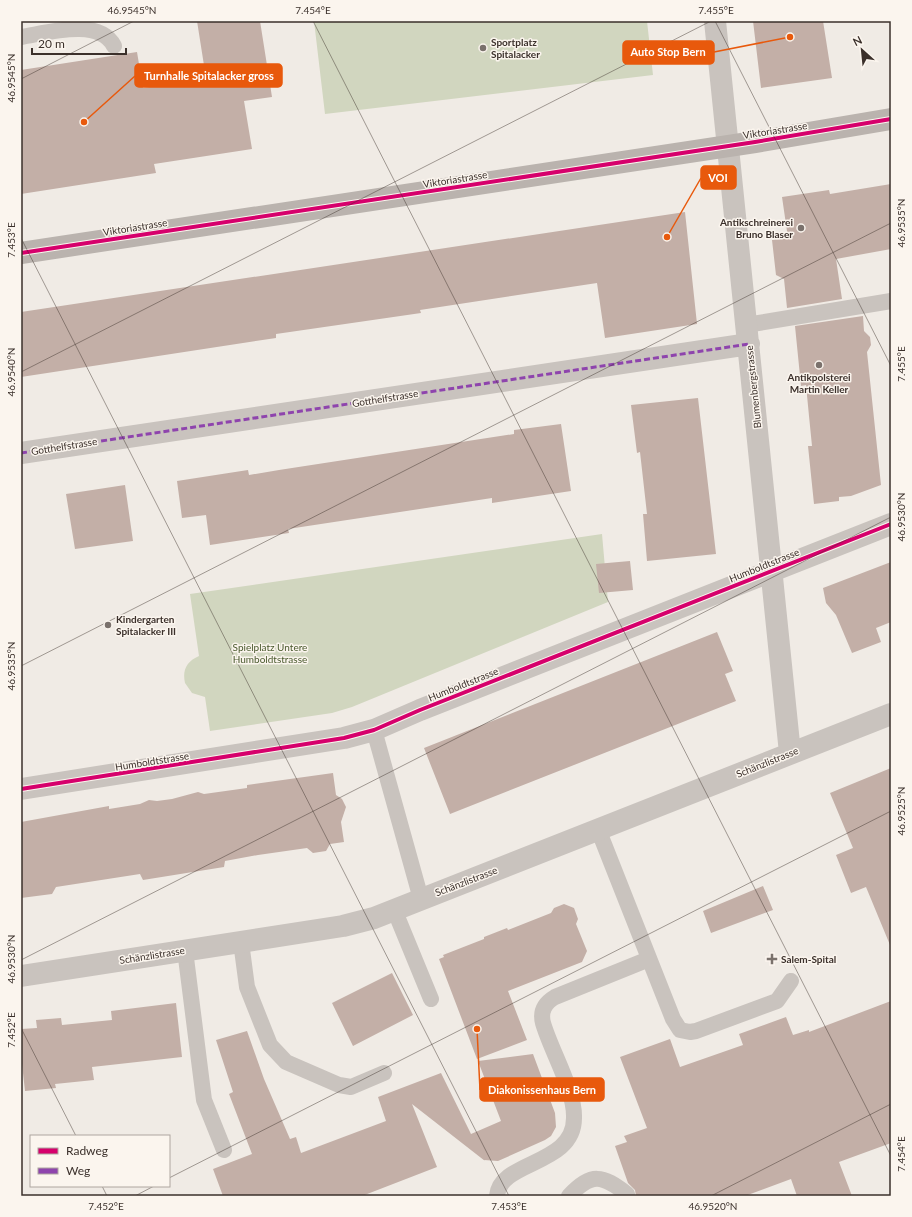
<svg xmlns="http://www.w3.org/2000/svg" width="912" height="1217" font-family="Lato,sans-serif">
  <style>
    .green { fill: #d1d6bf }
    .building { fill: #c3afa7 }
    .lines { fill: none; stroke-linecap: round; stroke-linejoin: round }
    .lane { stroke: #c9c3be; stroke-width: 16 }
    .street { stroke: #c9c3be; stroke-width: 22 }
    .secondary { stroke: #bab3ae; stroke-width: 22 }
    .quiet { stroke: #8e44ad; stroke-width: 3; stroke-dasharray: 6 3; stroke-linecap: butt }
    .cycleway-casing { stroke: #fbf5ee; stroke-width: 6 }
    .cycleway { stroke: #d6006c; stroke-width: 4 }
    .ticks { fill: none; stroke: #3b302b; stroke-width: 1; stroke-opacity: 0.45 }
    .poi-dot { fill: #7a716c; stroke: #fbf5ee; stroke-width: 1.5 }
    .labels { text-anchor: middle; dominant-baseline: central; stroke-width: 3; stroke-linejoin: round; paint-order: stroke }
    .poi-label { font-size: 10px; font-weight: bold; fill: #3b302b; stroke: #fbf5ee; text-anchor: start }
    .street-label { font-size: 10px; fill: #3b302b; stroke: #fbf5ee }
    .park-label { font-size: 10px; fill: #4a5a2e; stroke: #fbf5ee }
    .leader { fill: none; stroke: #e8590c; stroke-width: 1.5 }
    .callout-dot { fill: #e8590c; stroke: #fbf5ee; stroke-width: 1.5 }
    .callout { fill: #e8590c; stroke: #e8590c; stroke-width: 1.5 }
    .callout-label { font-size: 11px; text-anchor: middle; font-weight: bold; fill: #fff }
    .neatline { fill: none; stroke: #3b302b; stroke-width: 1.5 }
    .ticks-label { font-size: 10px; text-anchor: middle; fill: #3b302b }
  </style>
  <rect width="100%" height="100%" fill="#f0ebe5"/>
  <!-- green -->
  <path class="green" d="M 314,21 L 647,21 L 653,75 L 325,114 Z
    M 602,534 L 608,602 L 352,707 L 332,713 L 210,731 L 205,697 L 192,693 L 185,683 C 182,670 187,661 199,656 L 190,594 Z"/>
  <!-- building -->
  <path class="building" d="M 197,21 L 260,21 L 272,97 L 244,101 L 252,149 L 154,164 L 156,173 L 21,194 L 21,70 L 137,52 L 143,88 L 206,78 Z
    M 753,21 L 823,21 L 832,78 L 761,88 Z
    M 891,184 L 891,249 L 836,259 L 842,299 L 787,308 L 784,279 L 776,275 L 772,240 L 788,238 L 782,197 L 829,190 L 830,194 Z
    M 685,212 L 697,324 L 605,338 L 597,283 L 420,310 L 421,313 L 276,334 L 276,338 L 21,377 L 21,312 Z
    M 863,316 L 864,331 L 870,337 L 871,345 L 867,352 L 881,485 L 851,496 L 839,497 L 839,501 L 814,504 L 808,446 L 812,446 L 809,416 L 806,385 L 801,386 L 795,326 Z
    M 698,398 L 716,554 L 647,561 L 643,514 L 647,514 L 640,452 L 637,453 L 631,405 Z
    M 561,424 L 571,491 L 492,503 L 492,498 L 288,529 L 289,533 L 210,545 L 206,515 L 182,518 L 177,481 L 248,470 L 249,475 L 279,470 L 514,434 L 514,430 Z
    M 125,485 L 133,541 L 75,549 L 66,494 Z
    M 630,561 L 633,590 L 599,593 L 596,564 Z
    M 891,562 L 891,622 L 876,628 L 881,642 L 852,653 L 836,615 L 826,603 L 823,588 Z
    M 717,632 L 733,671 L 725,674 L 736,701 L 450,814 L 424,748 Z
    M 891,768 L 891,945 L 890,945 L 866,887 L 851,893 L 836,855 L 853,848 L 830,793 Z
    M 333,773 L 336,795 L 342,799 L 346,807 L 341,822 L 344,842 L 330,844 L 326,851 L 313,853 L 307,848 L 258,855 L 225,861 L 224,867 L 143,880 L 140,874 L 56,887 L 52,894 L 21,898 L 21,822 L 109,806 L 109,809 L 140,804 L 149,800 L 157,801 L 172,799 L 198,792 L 204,794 L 247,788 L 247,785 Z
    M 763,886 L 773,910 L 711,933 L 703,911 Z
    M 564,904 L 574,908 L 578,919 L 576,924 L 587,951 L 582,962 L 508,991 L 527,1040 L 477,1059 L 439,959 L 444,957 L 443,955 L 484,939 L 484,937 L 507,928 L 508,930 L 551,913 L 554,908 Z
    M 392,973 L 413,1015 L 353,1046 L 332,1003 Z
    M 891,1001 L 891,1143 L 839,1162 L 852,1196 L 797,1196 L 791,1179 L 745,1196 L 636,1196 L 635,1190 L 628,1183 L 615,1146 L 627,1142 L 624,1136 L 647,1128 L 620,1057 L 670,1039 L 680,1067 L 743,1045 L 739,1034 L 786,1017 L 793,1035 L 809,1030 L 809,1032 Z
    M 176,1003 L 182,1057 L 92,1067 L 94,1080 L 55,1084 L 56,1088 L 25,1091 L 21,1055 L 21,1029 L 37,1028 L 36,1020 L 61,1018 L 62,1025 L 112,1020 L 111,1011 Z
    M 247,1031 L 264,1079 L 290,1139 L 296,1137 L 301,1153 L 386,1121 L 378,1097 L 441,1073 L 471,1134 L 501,1121 L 478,1061 L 533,1054 L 555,1113 L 556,1127 L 551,1136 L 545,1140 L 498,1161 L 484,1160 L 485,1161 L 412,1104 L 437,1167 L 362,1196 L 223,1196 L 213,1169 L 252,1154 L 229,1094 L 233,1092 L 216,1040 Z"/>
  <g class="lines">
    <!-- lane -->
    <path class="lane" d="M 21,37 C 47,33 99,17 114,46
      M 746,325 L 891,301
      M 374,730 L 421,899
      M 598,829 L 673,1019 L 680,1030 L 690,1032 L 696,1031 L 777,1001 L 791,981
      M 394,909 L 431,999
      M 241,942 L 247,987 L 270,1045 L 286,1062 L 339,1085 L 351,1087 L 384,1073
      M 185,950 L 204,1100 L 224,1150
      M 497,1196 C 500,1160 574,1166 574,1118 C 575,1090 551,1051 543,1023 C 540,1011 545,1003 555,997 L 649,959
      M 569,1196 C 592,1172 602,1175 627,1194"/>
    <!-- street -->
    <path class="street" d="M 715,21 L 790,753
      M 21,453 L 749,344
      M 21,789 L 344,738 L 374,730 L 420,710 L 891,524
      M 21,976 L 343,926 L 374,918 L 891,714"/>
    <!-- secondary -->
    <path class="secondary" d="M 21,253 L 755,142 L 891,119"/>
    <!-- quiet -->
    <path class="quiet" d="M 21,453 L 749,344"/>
    <!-- cycleway casing -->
    <g class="cycleway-casing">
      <path id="cycleway" d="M 21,253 L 755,142 L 891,119
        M 21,789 L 344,738 L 374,730 L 420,710 L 891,524"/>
    </g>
    <!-- cycleway -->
    <use href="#cycleway" class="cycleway"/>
  </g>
  <!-- ticks -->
  <path class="ticks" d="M 313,21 L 891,1156M 715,21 L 891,366M 21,79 L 134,21M 21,238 L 509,1196M 21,372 L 711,21M 21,666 L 891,223M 21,960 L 891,517M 21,1028 L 76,1136M 169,1178 L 891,811M 102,1186 L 107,1196M 135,1196 L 154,1186M 711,1196 L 891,1104"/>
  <!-- markers -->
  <g class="poi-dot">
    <circle cx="483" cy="48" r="4"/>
    <circle cx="801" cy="228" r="4"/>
    <circle cx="819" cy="365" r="4"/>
    <circle cx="108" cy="625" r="4"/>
    <path d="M770 953h4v4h4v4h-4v4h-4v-4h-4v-4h4z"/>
  </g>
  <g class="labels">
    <!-- poi labels -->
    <g class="poi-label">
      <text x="491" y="42">Sportplatz<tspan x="491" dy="12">Spitalacker</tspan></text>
      <text x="793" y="222" text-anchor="end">Antikschreinerei<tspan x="793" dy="12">Bruno Blaser</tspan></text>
      <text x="819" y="377" text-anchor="middle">Antikpolsterei<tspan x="819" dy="12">Martin Keller</tspan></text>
      <text x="116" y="619">Kindergarten<tspan x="116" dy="12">Spitalacker III</tspan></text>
      <text x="781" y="959">Salem-Spital</text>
    </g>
    <!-- street labels -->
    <g class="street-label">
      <text transform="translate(775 130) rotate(-9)">Viktoriastrasse</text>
      <text transform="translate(455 179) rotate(-9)">Viktoriastrasse</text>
      <text transform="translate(135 227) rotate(-9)">Viktoriastrasse</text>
      <text transform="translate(753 387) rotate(-96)">Blumenbergstrasse</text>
      <text transform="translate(385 398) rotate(-9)">Gotthelfstrasse</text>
      <text transform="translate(64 446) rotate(-9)">Gotthelfstrasse</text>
      <text transform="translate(764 565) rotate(-22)">Humboldtstrasse</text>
      <text transform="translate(463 684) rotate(-22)">Humboldtstrasse</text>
      <text transform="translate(152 761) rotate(-9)">Humboldtstrasse</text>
      <text transform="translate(767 762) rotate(-22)">Schänzlistrasse</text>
      <text transform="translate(466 881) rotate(-21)">Schänzlistrasse</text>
      <text transform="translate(152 955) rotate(-9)">Schänzlistrasse</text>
    </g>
    <!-- park labels -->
    <g class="park-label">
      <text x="270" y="647">Spielplatz Untere<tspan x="270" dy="12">Humboldtstrasse</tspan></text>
    </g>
  </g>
  <!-- callouts -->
  <path class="leader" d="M790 37L714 52M84 122L135 76M667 237L701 178M477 1029L480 1090"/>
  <g class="callout-dot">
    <circle cx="790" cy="37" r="4"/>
    <circle cx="84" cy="122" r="4"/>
    <circle cx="667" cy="237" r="4"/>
    <circle cx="477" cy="1029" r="4"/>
  </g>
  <g class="callout">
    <rect x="623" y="41" width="91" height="23" rx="4"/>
    <rect x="135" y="64" width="147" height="23" rx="4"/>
    <rect x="701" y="166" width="35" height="23" rx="4"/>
    <rect x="480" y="1078" width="124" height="23" rx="4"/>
  </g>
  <g class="callout-label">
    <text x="668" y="56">Auto Stop Bern</text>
    <text x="209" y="80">Turnhalle Spitalacker gross</text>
    <text x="718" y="182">VOI</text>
    <text x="542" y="1094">Diakonissenhaus Bern</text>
  </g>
  <!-- border -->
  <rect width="912" height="1217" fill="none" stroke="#fbf5ee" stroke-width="44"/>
  <!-- legend -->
  <rect x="30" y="1135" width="140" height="52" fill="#fbf5ee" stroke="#aea6a0"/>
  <rect x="38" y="1148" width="20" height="6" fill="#d6006c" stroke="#aea6a0"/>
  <text x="66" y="1155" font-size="12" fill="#3b302b">Radweg</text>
  <rect x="38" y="1168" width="20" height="6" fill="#8e44ad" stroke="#aea6a0"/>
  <text x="66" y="1175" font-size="12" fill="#3b302b">Weg</text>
  <!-- north arrow -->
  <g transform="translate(862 50) rotate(333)" stroke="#fbf5ee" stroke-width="3" paint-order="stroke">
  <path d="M0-3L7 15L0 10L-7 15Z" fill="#3b302b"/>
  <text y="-6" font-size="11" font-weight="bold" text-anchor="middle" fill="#3b302b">N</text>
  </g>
  <!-- scale -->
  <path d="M32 48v6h94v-6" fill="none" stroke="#3b302b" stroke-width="2"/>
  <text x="38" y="48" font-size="12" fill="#3b302b" stroke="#fbf5ee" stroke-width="3" paint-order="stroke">20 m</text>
  <rect x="22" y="22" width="868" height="1173" class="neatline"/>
  <g class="ticks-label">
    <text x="132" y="14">46.9545°N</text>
    <text x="313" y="14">7.454°E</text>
    <text x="716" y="14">7.455°E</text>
    <text transform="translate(11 78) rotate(-90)" y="4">46.9545°N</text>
    <text transform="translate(901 223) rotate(-90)" y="4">46.9535°N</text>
    <text transform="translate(11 240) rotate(-90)" y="4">7.453°E</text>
    <text transform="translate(901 364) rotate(-90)" y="4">7.455°E</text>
    <text transform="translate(11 372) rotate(-90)" y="4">46.9540°N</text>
    <text transform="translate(901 517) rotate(-90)" y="4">46.9530°N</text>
    <text transform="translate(11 666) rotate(-90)" y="4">46.9535°N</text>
    <text transform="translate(901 811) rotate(-90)" y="4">46.9525°N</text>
    <text transform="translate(11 959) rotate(-90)" y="4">46.9530°N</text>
    <text transform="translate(11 1030) rotate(-90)" y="4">7.452°E</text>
    <text transform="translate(901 1154) rotate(-90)" y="4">7.454°E</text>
    <text x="106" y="1210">7.452°E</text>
    <text x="509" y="1210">7.453°E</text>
    <text x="713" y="1210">46.9520°N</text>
  </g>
</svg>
